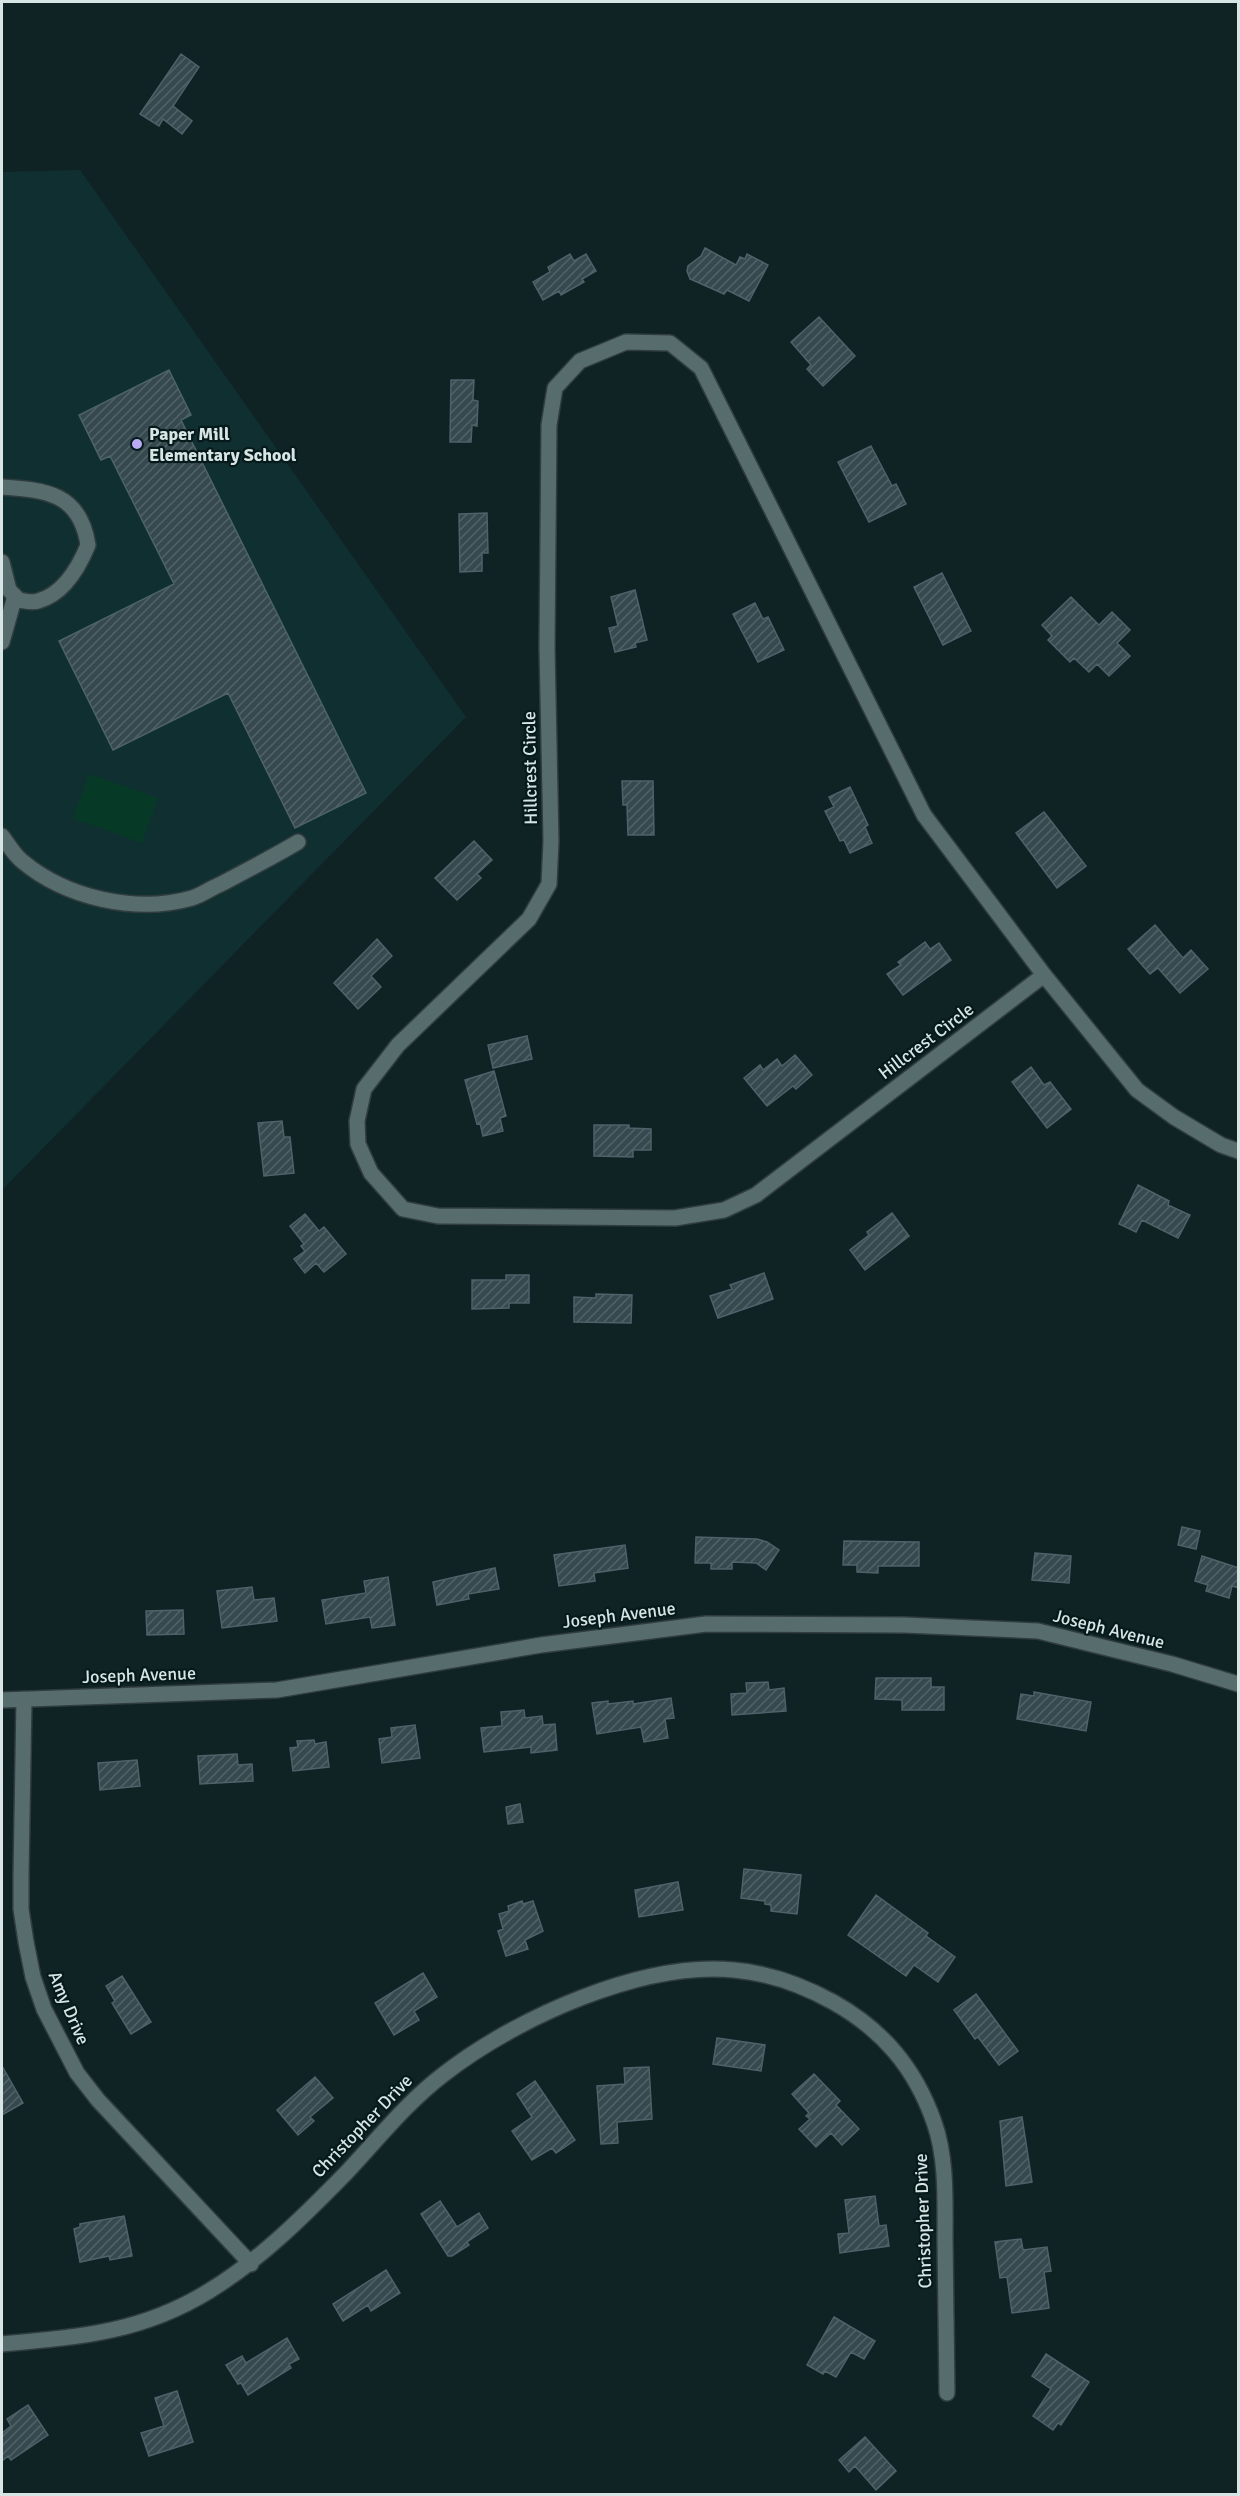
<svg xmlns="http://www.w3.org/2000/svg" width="1240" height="2496" font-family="Signika,sans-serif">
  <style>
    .built { fill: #102f31 }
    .pitch { fill: #063a27 }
    .building { fill: url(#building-hatch); stroke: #4e6269; stroke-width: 1.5 }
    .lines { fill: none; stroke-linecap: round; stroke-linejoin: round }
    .minor-casing { stroke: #303c3d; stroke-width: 18 }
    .minor { stroke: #566c6d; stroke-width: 15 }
    .poi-dot { fill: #bbaaf6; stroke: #061a1b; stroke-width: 2 }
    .labels { text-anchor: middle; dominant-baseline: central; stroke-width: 4.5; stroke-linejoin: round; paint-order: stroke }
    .poi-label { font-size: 18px; font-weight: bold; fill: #d8e5e5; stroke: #061a1b; text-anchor: start }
    .street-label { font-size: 18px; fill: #d8e5e5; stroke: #061a1b }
  </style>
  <defs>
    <pattern id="building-hatch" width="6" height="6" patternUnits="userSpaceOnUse" patternTransform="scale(1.5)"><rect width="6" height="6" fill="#35494f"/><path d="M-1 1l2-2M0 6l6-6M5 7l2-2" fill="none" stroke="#526368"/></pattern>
  </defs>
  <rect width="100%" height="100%" fill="#0f2325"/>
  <!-- built -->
  <path class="built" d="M 80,170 L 466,717 L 2,1190 L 2,172 Z"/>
  <!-- pitch -->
  <path class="pitch" d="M 89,774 L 158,798 L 142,843 L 73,818 Z"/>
  <!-- building -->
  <path class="building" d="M 181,54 L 199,67 L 173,106 L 192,121 L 182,134 L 163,119 L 159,126 L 140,114 Z
    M 705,248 L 736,265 L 740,257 L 745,259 L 747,254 L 768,265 L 749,301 L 727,290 L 724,294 L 690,279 L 687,271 L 688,266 L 701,256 Z
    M 570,254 L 574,261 L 586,254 L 596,271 L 582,279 L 584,282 L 561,295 L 559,291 L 543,300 L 533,282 L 550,272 L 548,267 Z
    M 819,317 L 855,356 L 823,386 L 807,369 L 811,365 L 791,342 Z
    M 169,370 L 191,415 L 181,420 L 366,793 L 295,828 L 228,693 L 113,750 L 59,641 L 174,584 L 110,456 L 101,460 L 79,415 Z
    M 451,380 L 474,380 L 473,400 L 478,401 L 477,426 L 472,425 L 471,442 L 450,442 Z
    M 871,446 L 892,486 L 896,484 L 906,504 L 869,522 L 838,462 Z
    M 487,513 L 488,553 L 482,553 L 482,571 L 460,572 L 459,514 Z
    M 942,573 L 971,631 L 943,645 L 914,587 Z
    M 635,590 L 647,640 L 635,643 L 636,647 L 615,652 L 609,628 L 618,626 L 611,597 Z
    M 1071,597 L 1099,625 L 1112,612 L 1130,630 L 1117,643 L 1130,656 L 1109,676 L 1097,664 L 1089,672 L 1074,658 L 1070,662 L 1048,640 L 1052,636 L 1042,625 Z
    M 755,603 L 763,619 L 768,617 L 784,650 L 758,662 L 733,614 Z
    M 622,781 L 653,781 L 654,835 L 628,835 L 627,805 L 623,805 Z
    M 850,787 L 868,825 L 865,827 L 872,843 L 850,853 L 844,840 L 840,841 L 825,811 L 834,807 L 829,797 Z
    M 1044,812 L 1086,866 L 1057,888 L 1016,833 Z
    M 474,841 L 492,860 L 477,874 L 481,878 L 457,900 L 435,878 Z
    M 1155,925 L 1183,958 L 1191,950 L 1208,969 L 1180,993 L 1158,968 L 1150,974 L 1128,949 Z
    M 377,939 L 392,956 L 371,976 L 381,987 L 358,1009 L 334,983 Z
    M 925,942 L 930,949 L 939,943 L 951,960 L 903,995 L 887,974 L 901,965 L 898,962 Z
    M 527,1036 L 532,1059 L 493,1068 L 488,1045 Z
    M 795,1055 L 812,1075 L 796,1089 L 793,1086 L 767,1106 L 744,1078 L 760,1065 L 763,1070 L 777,1059 L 782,1066 Z
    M 1031,1067 L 1044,1085 L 1050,1082 L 1071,1109 L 1047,1128 L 1012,1082 Z
    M 494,1071 L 506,1116 L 500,1118 L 503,1131 L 483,1136 L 480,1123 L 477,1124 L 465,1080 Z
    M 282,1121 L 284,1137 L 290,1137 L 294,1173 L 264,1176 L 258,1123 Z
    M 594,1125 L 629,1125 L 629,1128 L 651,1129 L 651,1150 L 633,1150 L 633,1157 L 594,1156 Z
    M 1138,1185 L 1169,1201 L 1168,1205 L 1190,1215 L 1178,1238 L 1142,1220 L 1136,1232 L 1119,1224 Z
    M 892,1213 L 909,1236 L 865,1270 L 850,1250 L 869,1235 L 867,1232 Z
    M 305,1214 L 319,1231 L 324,1227 L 346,1254 L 324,1272 L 316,1263 L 305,1273 L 294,1259 L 305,1251 L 301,1246 L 304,1244 L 290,1226 Z
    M 764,1273 L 773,1299 L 718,1318 L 710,1296 L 732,1289 L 730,1285 Z
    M 506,1275 L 529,1275 L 529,1303 L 509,1303 L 509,1308 L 472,1309 L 472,1280 L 506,1280 Z
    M 596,1294 L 632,1295 L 631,1323 L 574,1322 L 574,1297 L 596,1298 Z
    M 1182,1527 L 1200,1531 L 1196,1549 L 1178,1545 Z
    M 696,1537 L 757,1539 L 767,1542 L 779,1550 L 766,1570 L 756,1563 L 732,1562 L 732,1569 L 711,1569 L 711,1563 L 695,1563 Z
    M 844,1541 L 919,1542 L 919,1566 L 878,1566 L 878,1573 L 857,1572 L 857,1565 L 843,1565 Z
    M 625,1545 L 628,1568 L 594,1573 L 595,1581 L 559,1586 L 554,1555 Z
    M 1035,1553 L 1071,1556 L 1069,1583 L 1032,1580 Z
    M 1202,1556 L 1239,1568 L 1239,1588 L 1232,1586 L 1229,1598 L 1206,1591 L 1208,1585 L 1195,1581 Z
    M 495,1568 L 499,1589 L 468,1594 L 469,1599 L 437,1605 L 433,1582 Z
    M 388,1577 L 395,1625 L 372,1628 L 370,1617 L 326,1624 L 322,1600 L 366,1593 L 364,1581 Z
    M 252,1587 L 254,1600 L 274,1598 L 277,1621 L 222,1628 L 217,1591 Z
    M 183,1610 L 184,1634 L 147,1635 L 146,1611 Z
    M 876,1678 L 931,1678 L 931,1687 L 944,1687 L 944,1710 L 902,1710 L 902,1700 L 875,1699 Z
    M 768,1682 L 769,1690 L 784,1688 L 786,1711 L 732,1715 L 731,1694 L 747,1693 L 746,1683 Z
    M 1034,1692 L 1091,1702 L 1086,1731 L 1017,1719 L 1021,1694 L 1034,1696 Z
    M 671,1698 L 674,1718 L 665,1719 L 668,1738 L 644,1742 L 641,1727 L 597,1734 L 592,1703 L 608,1701 L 608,1704 L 633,1701 L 633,1704 Z
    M 524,1710 L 525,1718 L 542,1716 L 543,1725 L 555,1724 L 557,1750 L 531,1753 L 531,1747 L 484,1752 L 481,1728 L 502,1726 L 501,1712 Z
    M 415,1725 L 420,1758 L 382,1763 L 379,1739 L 392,1737 L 391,1728 Z
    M 314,1740 L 315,1744 L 326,1742 L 329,1767 L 293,1771 L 290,1748 L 298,1747 L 297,1741 Z
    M 237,1754 L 238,1765 L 252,1764 L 253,1781 L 200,1784 L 198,1756 Z
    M 137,1760 L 140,1786 L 100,1790 L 98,1763 Z
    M 520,1804 L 523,1822 L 508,1824 L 506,1807 Z
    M 744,1869 L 801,1875 L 797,1914 L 771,1911 L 771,1905 L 765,1904 L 765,1901 L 741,1898 Z
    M 678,1882 L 683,1910 L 639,1917 L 635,1890 Z
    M 876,1895 L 928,1933 L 926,1936 L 955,1957 L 938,1982 L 914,1965 L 906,1976 L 848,1935 Z
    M 522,1901 L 523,1904 L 533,1901 L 543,1931 L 525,1940 L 528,1949 L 506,1956 L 498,1931 L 503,1929 L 499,1914 L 509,1911 L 508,1906 Z
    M 423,1973 L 437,1997 L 414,2011 L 419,2020 L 394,2035 L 375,2003 Z
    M 122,1976 L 151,2022 L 131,2034 L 112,2003 L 115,2001 L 106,1986 Z
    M 976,1994 L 1018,2051 L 999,2065 L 978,2037 L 975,2039 L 954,2010 Z
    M 717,2038 L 765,2045 L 761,2071 L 713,2064 Z
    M 2,2066 L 23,2103 L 2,2115 Z
    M 649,2067 L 652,2119 L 617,2122 L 618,2143 L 601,2144 L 597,2086 L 625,2084 L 624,2068 Z
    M 814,2074 L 840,2101 L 836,2105 L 859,2129 L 842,2145 L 831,2133 L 816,2147 L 799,2129 L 810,2119 L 806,2116 L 809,2113 L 792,2094 Z
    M 315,2077 L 333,2098 L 310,2117 L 314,2121 L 298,2135 L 277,2110 Z
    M 535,2081 L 575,2140 L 556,2153 L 552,2148 L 532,2160 L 512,2131 L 532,2117 L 517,2094 Z
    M 1022,2117 L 1032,2182 L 1006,2186 L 1000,2121 Z
    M 875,2196 L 879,2226 L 886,2225 L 889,2246 L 840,2253 L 838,2234 L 849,2233 L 845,2200 Z
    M 440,2201 L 457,2227 L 479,2213 L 488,2228 L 467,2242 L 469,2245 L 452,2256 L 448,2256 L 421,2214 Z
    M 124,2216 L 132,2256 L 110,2260 L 109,2256 L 80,2262 L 74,2229 L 80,2227 L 80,2224 Z
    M 1021,2239 L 1023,2250 L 1047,2247 L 1051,2271 L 1044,2272 L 1049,2308 L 1012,2313 L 1007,2277 L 1000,2278 L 995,2242 Z
    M 386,2270 L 400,2293 L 371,2311 L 368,2305 L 343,2321 L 333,2304 Z
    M 834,2317 L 875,2341 L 864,2359 L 851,2352 L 836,2377 L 825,2371 L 823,2374 L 807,2365 Z
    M 287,2338 L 299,2359 L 289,2364 L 291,2368 L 248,2395 L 241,2383 L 238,2384 L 226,2365 L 242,2356 L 246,2363 Z
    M 1046,2354 L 1089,2382 L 1061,2425 L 1058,2423 L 1053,2430 L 1033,2416 L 1051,2389 L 1032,2376 Z
    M 177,2391 L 193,2442 L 149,2456 L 141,2433 L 164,2426 L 155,2398 Z
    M 28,2405 L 48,2435 L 11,2460 L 8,2456 L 2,2461 L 2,2433 L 11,2426 L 7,2419 Z
    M 865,2437 L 896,2471 L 876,2490 L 855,2466 L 849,2472 L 839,2460 Z"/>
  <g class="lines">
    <!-- minor casing -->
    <g class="minor-casing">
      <path id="minor" d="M 2,487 C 46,490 80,493 88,545 C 79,567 64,594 38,601 C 33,603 25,601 19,600 L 9,590 L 2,562
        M 2,642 L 15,596
        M 2,836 C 8,844 14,855 22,861 C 66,898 136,914 192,898 C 202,895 211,888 221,884 C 247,870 273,857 298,842
        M 1044,975 L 756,1195 L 724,1210 L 675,1218 L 438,1216 L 403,1209 L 371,1173 L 358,1144 L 357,1121 L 364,1089 L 398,1045 L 529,919 L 549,884 L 551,841 L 547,648 L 549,425 L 555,388 L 580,361 L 626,342 L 670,343 L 701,368 L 924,815 L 1044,975 L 1137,1090 L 1174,1117 L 1221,1145 L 1238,1151
        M 24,1699 L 21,1876 L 21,1909 L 26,1942 L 33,1977 L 44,2009 L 77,2073 L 98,2100 L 251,2264
        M 2,1700 L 277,1690 L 541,1645 L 706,1624 L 904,1625 L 1038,1631 L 1172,1664 L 1238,1684
        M 2,2344 C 78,2337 141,2333 209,2291 C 260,2260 304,2216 346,2173 C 378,2139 406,2103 444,2074 C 516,2018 642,1961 734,1970 C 768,1973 804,1986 833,2002 C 883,2030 915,2068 934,2122 C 947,2158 945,2201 945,2240 C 946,2291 946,2342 947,2393"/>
    </g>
    <!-- minor -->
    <use href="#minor" class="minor"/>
  </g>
  <!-- markers -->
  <circle class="poi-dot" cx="137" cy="444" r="6"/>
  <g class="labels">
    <!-- poi labels -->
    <g class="poi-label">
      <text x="149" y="434">Paper Mill<tspan x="149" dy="21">Elementary School</tspan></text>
    </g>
    <!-- street labels -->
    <g class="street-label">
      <text transform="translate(530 768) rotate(-91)">Hillcrest Circle</text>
      <text transform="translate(926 1041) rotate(-37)">Hillcrest Circle</text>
      <text transform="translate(619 1615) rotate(-7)">Joseph Avenue</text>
      <text transform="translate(1109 1629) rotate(14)">Joseph Avenue</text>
      <text transform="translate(139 1675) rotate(-2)">Joseph Avenue</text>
      <text transform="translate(69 2008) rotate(67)">Amy Drive</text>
      <text transform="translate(362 2126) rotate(-46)">Christopher Drive</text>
      <text transform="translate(923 2221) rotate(-92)">Christopher Drive</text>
    </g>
  </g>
  <!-- border -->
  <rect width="1240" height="2496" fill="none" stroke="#d8e5e5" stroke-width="6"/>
</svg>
